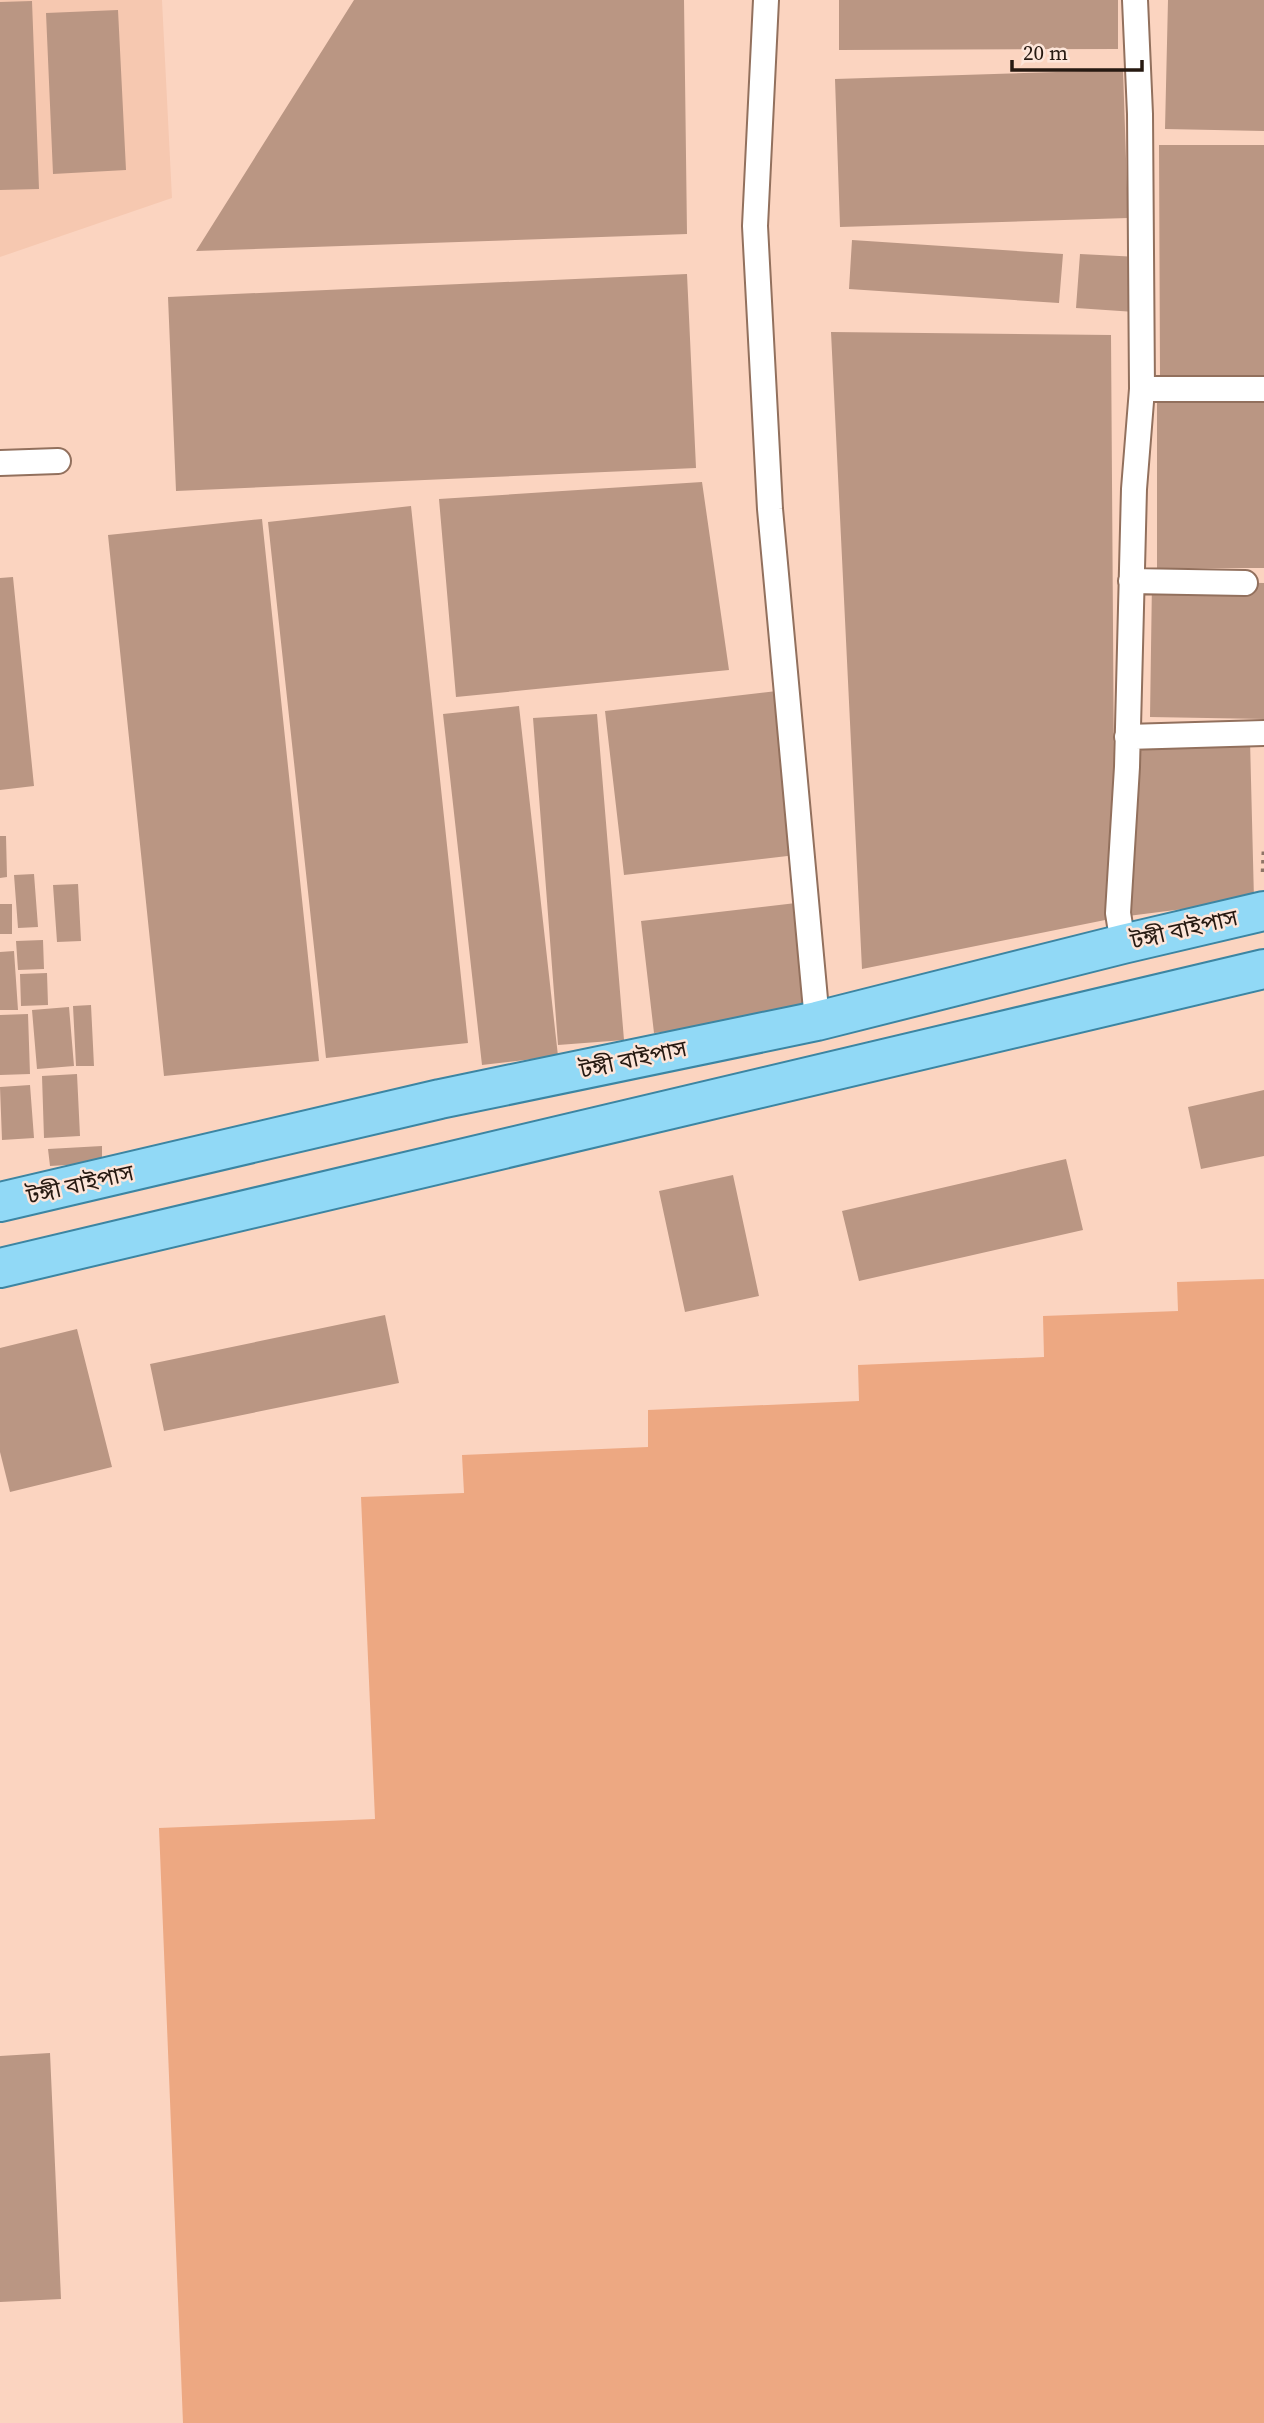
<svg xmlns="http://www.w3.org/2000/svg" width="1264" height="2423" font-family="'Source Serif 4','Noto Sans Bengali',serif">
  <style>
    .built { fill: #f6c8b0 }
    .green { fill: #eda882 }
    .building { fill: #ba9683 }
    .lines { fill: none; stroke-linecap: round; stroke-linejoin: round }
    .service-casing { stroke: #92705d; stroke-width: 28 }
    .primary-casing { stroke: #3c85a2; stroke-width: 42 }
    .path { stroke: #8f7567; stroke-width: 4.5; stroke-dasharray: 3.5 5; stroke-linecap: butt }
    .service { stroke: #fff; stroke-width: 24 }
    .primary { stroke: #91d9f6; stroke-width: 38 }
    .labels { text-anchor: middle; dominant-baseline: central; stroke-width: 5; stroke-linejoin: round; paint-order: stroke }
    .street-label { font-size: 23px; fill: #261911; stroke: #fde5d9 }
  </style>
  <rect width="100%" height="100%" fill="#fbd4c0"/>
  <!-- built -->
  <path class="built" d="M 0,0 L 162,0 L 172,198 L 0,257 Z"/>
  <!-- green -->
  <path class="green" d="M 1264,1279 L 1264,2423 L 183,2423 L 159,1828 L 375,1819 L 361,1497 L 464,1493 L 462,1455 L 648,1447 L 648,1410 L 859,1401 L 858,1365 L 1044,1357 L 1043,1316 L 1178,1311 L 1177,1282 Z"/>
  <!-- building -->
  <path class="building" d="M 354,0 L 684,0 L 687,234 L 196,251 Z
    M 839,0 L 1118,0 L 1118,49 L 839,50 Z
    M 1168,0 L 1264,0 L 1264,131 L 1165,129 Z
    M 32,1 L 39,189 L 0,190 L 0,2 Z
    M 118,10 L 126,170 L 53,174 L 46,13 Z
    M 1123,70 L 1128,218 L 840,227 L 835,79 Z
    M 1159,145 L 1264,145 L 1264,376 L 1160,376 Z
    M 852,240 L 1063,254 L 1059,303 L 849,289 Z
    M 1080,254 L 1139,257 L 1135,312 L 1076,308 Z
    M 687,274 L 696,468 L 176,491 L 168,297 Z
    M 831,332 L 1111,335 L 1115,918 L 862,969 Z
    M 1157,397 L 1264,397 L 1264,568 L 1157,568 Z
    M 702,482 L 729,670 L 456,697 L 439,499 Z
    M 411,506 L 468,1043 L 326,1058 L 268,522 Z
    M 262,519 L 319,1061 L 164,1076 L 108,535 Z
    M 13,577 L 34,786 L 0,790 L 0,578 Z
    M 1152,581 L 1264,583 L 1264,719 L 1150,717 Z
    M 777,691 L 796,855 L 624,875 L 605,711 Z
    M 519,706 L 558,1056 L 482,1065 L 443,714 Z
    M 597,714 L 624,1040 L 558,1045 L 533,718 Z
    M 1250,740 L 1254,900 L 1128,916 L 1129,744 Z
    M 0,836 L 6,836 L 7,877 L 0,878 Z
    M 34,874 L 38,927 L 18,928 L 14,875 Z
    M 78,884 L 81,941 L 57,942 L 53,885 Z
    M 796,903 L 809,1015 L 654,1033 L 641,921 Z
    M 0,904 L 12,904 L 12,934 L 0,934 Z
    M 43,940 L 44,969 L 18,970 L 16,941 Z
    M 14,951 L 18,1010 L 0,1010 L 0,952 Z
    M 47,973 L 48,1005 L 21,1006 L 20,974 Z
    M 91,1005 L 94,1066 L 76,1066 L 73,1006 Z
    M 69,1007 L 74,1066 L 37,1069 L 32,1010 Z
    M 28,1014 L 30,1074 L 0,1075 L 0,1015 Z
    M 77,1074 L 80,1136 L 44,1138 L 42,1076 Z
    M 30,1085 L 34,1138 L 2,1140 L 0,1087 Z
    M 1264,1090 L 1264,1156 L 1201,1169 L 1188,1107 Z
    M 102,1146 L 102,1163 L 50,1166 L 48,1149 Z
    M 1066,1159 L 1083,1230 L 859,1281 L 842,1211 Z
    M 733,1175 L 759,1296 L 685,1312 L 659,1191 Z
    M 385,1315 L 399,1383 L 164,1431 L 150,1364 Z
    M 77,1329 L 112,1467 L 10,1492 L 0,1452 L 0,1348 Z
    M 50,2053 L 61,2299 L 0,2302 L 0,2056 Z"/>
  <g class="lines">
    <!-- service casing -->
    <g class="service-casing">
      <path id="service" d="M 766,0 L 755,226 L 770,509 L 817,1021
        M 1142,389 L 1264,389
        M 0,463 L 58,461
        M 1131,581 L 1245,583
        M 1127,737 L 1264,733
        M 1123,944 L 1118,913 L 1127,767 L 1134,489 L 1142,389 L 1140,114 L 1135,0"/>
    </g>
    <!-- primary casing -->
    <g class="primary-casing">
      <path id="primary" d="M 0,1202 L 440,1099 L 817,1021 L 1123,944 L 1264,911
        M 0,1268 L 1264,969"/>
    </g>
    <!-- path -->
    <path class="path" d="M 1263,872 L 1264,848"/>
    <!-- service -->
    <use href="#service" class="service"/>
    <!-- primary -->
    <use href="#primary" class="primary"/>
  </g>
  <g class="labels">
    <!-- street labels -->
    <g class="street-label">
      <text transform="translate(1184 929) rotate(-13)">টঙ্গী বাইপাস</text>
      <text transform="translate(633 1059) rotate(-12)">টঙ্গী বাইপাস</text>
      <text transform="translate(80 1184) rotate(-13)">টঙ্গী বাইপাস</text>
    </g>
  </g>
  <!-- scale -->
  <path d="M1012 60v10h130v-10" fill="none" stroke="#261911" stroke-width="3.5"/>
  <text x="1023" y="60" font-size="21" fill="#261911" stroke="#fde5d9" stroke-width="5" paint-order="stroke">20 m</text>
</svg>
